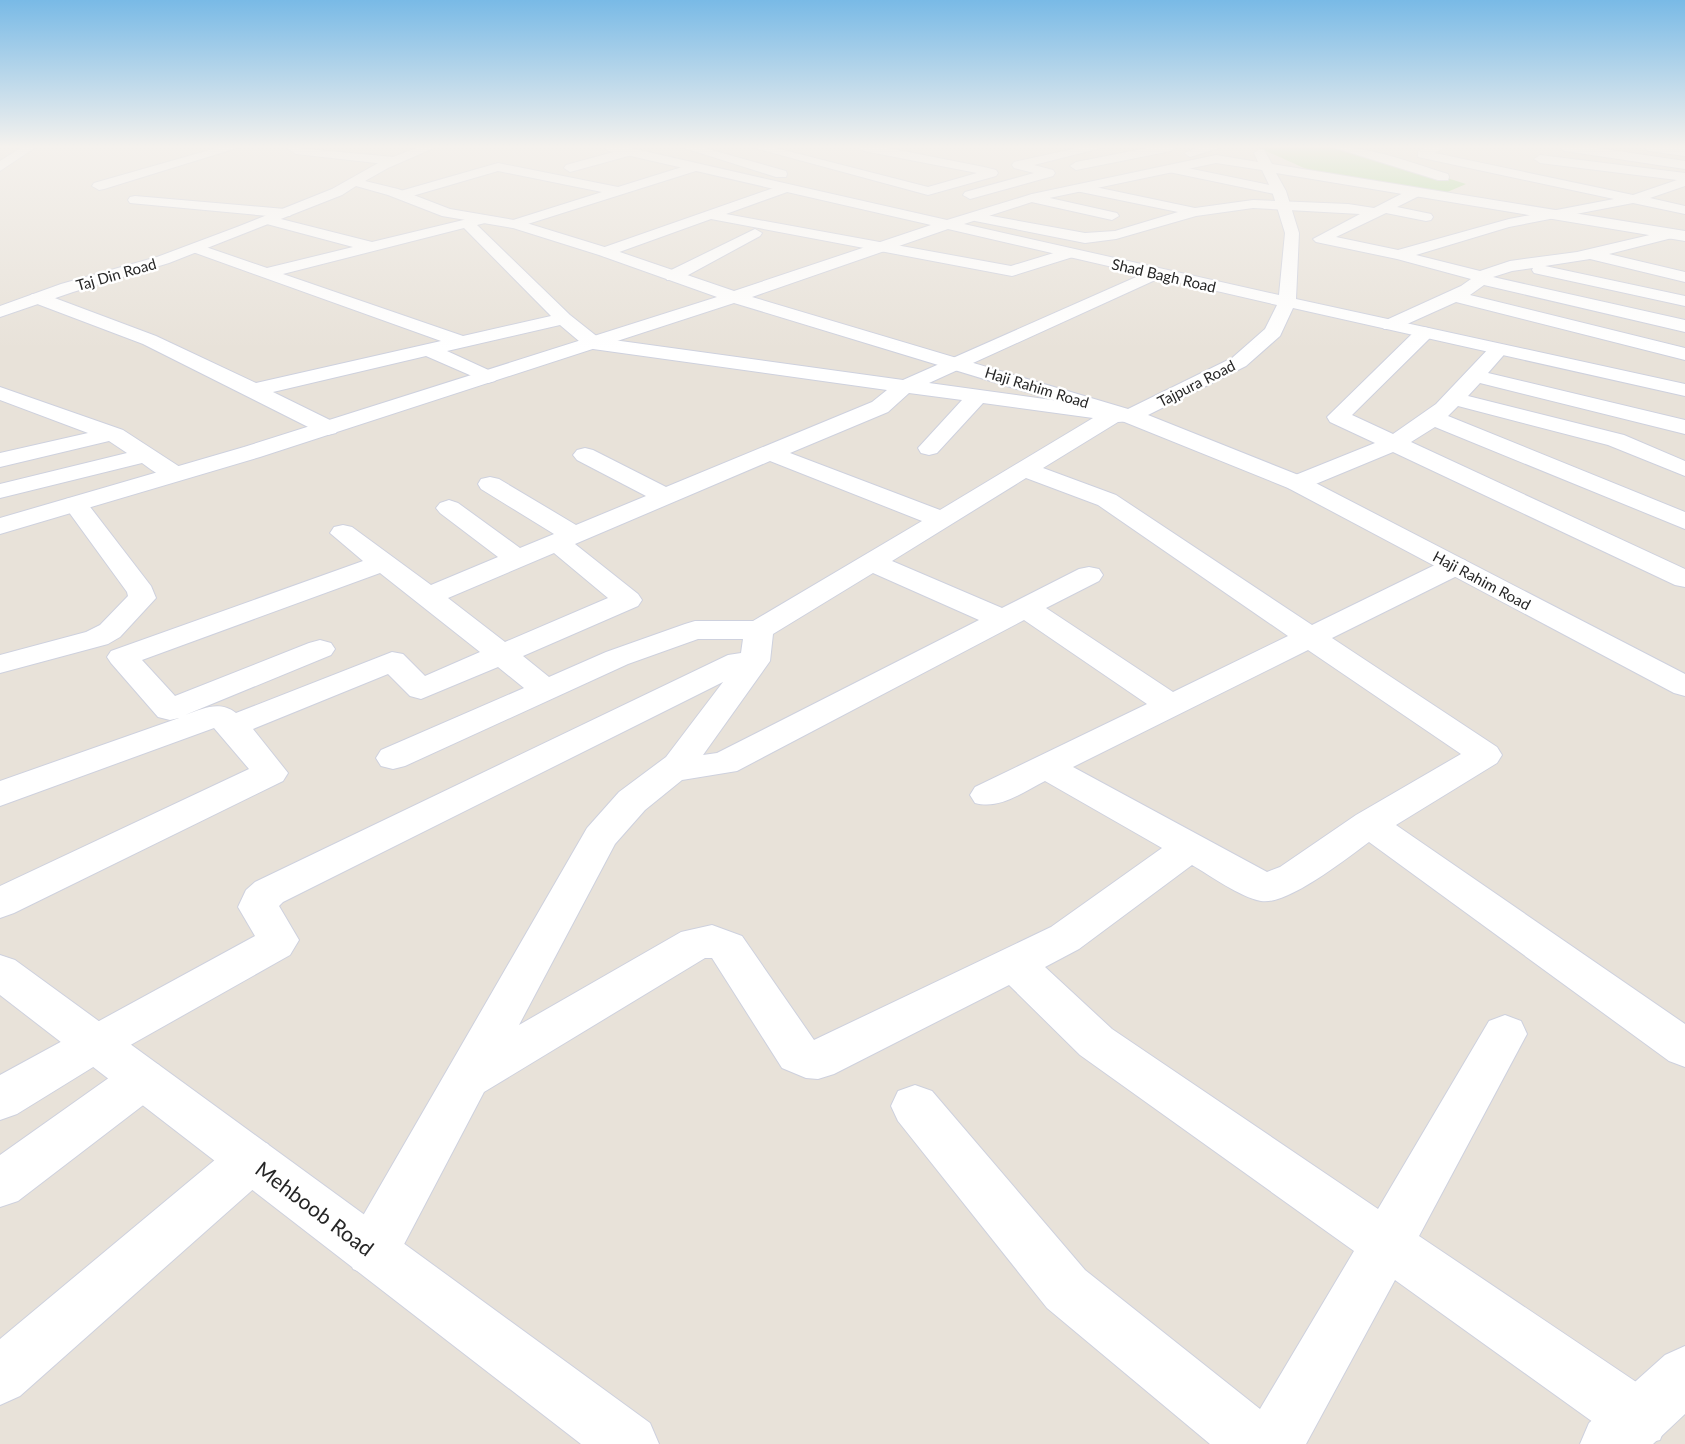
<svg xmlns="http://www.w3.org/2000/svg" width="1685" height="1444" font-family="Lato,sans-serif">
  <style>
    .green { fill: #aeda99 }
    .lines { fill: none; stroke-linecap: round; stroke-linejoin: round }
    .street-casing { stroke: #ced1de; stroke-width: 2 }
    .secondary-casing { stroke: #ced1de; stroke-width: 2 }
    .street { fill: #fff; fill-rule: evenodd }
    .secondary { fill: #fff; fill-rule: evenodd }
    .labels { text-anchor: middle; dominant-baseline: central; stroke-width: 5; stroke-linejoin: round; paint-order: stroke }
    .far-street-label { font-size: 15px; fill: #262626; stroke: #fff }
    .near-street-label { font-size: 21px; fill: #262626; stroke: #fff }
  </style>
  <rect width="100%" height="100%" fill="#e8e2d9"/>
  <!-- green -->
  <path class="green" d="M 1257,147 L 1338,147 L 1367,153 L 1466,184 L 1438,196 L 1322,176 Z"/>
  <g class="lines">
    <!-- street casing -->
    <g class="street-casing">
      <path id="street" d="M 220,147 L 240,147 L 104,189 L 99,190 L 92,186 L 94,183 Z
        M 285,147 L 394,157 L 400,161 L 394,165 L 296,154 Z
        M 681,147 L 701,147 L 786,171 L 787,174 L 786,177 L 776,177 Z
        M 751,147 L 772,147 L 928,187 L 977,173 L 864,151 L 858,147 L 883,147 L 984,167 L 996,170 L 998,173 L 996,176 L 928,195 Z
        M 1082,147 L 1105,147 L 1034,165 L 1053,170 L 1055,173 L 1053,176 L 970,199 L 963,195 L 965,192 L 1034,173 L 1014,168 L 1012,165 L 1014,162 Z
        M 1152,147 L 1177,147 L 1171,151 L 1076,170 L 1070,166 L 1076,162 Z
        M 1199,147 L 1222,147 L 1190,157 L 1184,153 Z
        M 1332,147 C 1373,147 1409,162 1448,174 L 1449,177 L 1448,180 L 1438,180 Z
        M 1428,147 L 1445,147 L 1435,153 L 1633,195 L 1677,180 L 1540,163 L 1534,159 L 1540,155 L 1685,173 L 1685,186 L 1650,198 L 1685,206 L 1685,214 L 1633,203 L 1509,227 L 1416,255 L 1480,271 L 1510,261 L 1577,252 L 1671,230 L 1676,231 L 1678,234 L 1676,237 L 1609,254 L 1685,272 L 1685,282 L 1590,259 L 1545,266 L 1685,296 L 1685,306 L 1534,273 L 1532,270 L 1533,268 L 1512,271 L 1493,277 L 1685,320 L 1685,332 L 1484,285 L 1470,295 L 1685,348 L 1685,360 L 1456,302 L 1396,329 L 1384,329 L 1381,325 L 1384,321 L 1461,286 L 1471,279 L 1397,259 L 1316,242 L 1313,239 L 1360,214 L 1253,208 L 1196,216 L 1116,239 L 1085,243 L 975,221 L 968,217 L 975,213 L 1085,233 L 1115,231 L 1178,212 L 1076,191 L 1074,188 L 1081,184 L 1195,208 L 1253,200 L 1348,204 L 1374,208 L 1411,189 L 1421,189 L 1423,192 L 1421,195 L 1397,207 L 1431,214 L 1433,217 L 1431,220 L 1426,221 L 1386,213 L 1336,237 L 1398,250 L 1509,219 L 1614,199 L 1418,157 L 1418,151 Z
        M 1643,147 L 1685,148 L 1685,156 L 1649,151 Z
        M 628,148 L 632,149 L 632,155 L 570,172 L 564,168 L 566,165 Z
        M 498,163 L 618,187 L 695,163 L 701,167 L 699,170 L 515,228 L 510,227 L 508,224 L 510,221 L 602,192 L 498,171 L 402,199 L 395,195 L 397,192 Z
        M 1173,165 L 1279,187 L 1286,191 L 1279,195 L 1169,172 L 1167,169 Z
        M 785,184 L 792,188 L 790,191 L 726,214 L 1011,266 L 1070,248 L 1078,253 L 1076,256 L 1012,276 L 711,219 L 611,255 L 605,257 L 597,252 L 599,249 Z
        M 1032,194 L 1117,213 L 1119,216 L 1112,220 L 1027,201 L 1025,198 Z
        M 135,196 L 285,209 L 292,213 L 290,216 L 269,216 L 372,242 L 484,215 L 491,219 L 489,222 L 477,225 L 570,315 L 599,338 L 903,380 L 1152,270 L 1164,270 L 1166,273 L 1164,276 L 929,383 L 1131,411 L 1134,416 L 1131,421 L 1118,422 L 1043,468 L 1116,495 L 1312,625 L 1445,560 L 1455,558 L 1465,560 L 1469,566 L 1465,572 L 1332,638 L 1497,747 L 1502,755 L 1497,763 L 1396,825 L 1685,1024 L 1685,1067 L 1669,1061 L 1369,842 C 1347,858 1287,906 1261,901 C 1240,897 1211,876 1192,865 L 1079,949 L 1045,967 L 1112,1029 L 1378,1209 L 1489,1021 L 1505,1015 L 1521,1021 L 1527,1034 L 1419,1236 L 1660,1398 L 1668,1419 L 1660,1440 C 1646,1444 1632,1444 1618,1440 L 1395,1280 L 1306,1444 L 1210,1444 L 1047,1308 L 898,1121 L 891,1106 L 898,1091 L 915,1085 L 932,1091 L 1085,1270 L 1260,1409 L 1354,1251 L 1080,1055 L 1009,985 L 834,1074 L 818,1079 L 806,1078 L 782,1068 L 712,958 L 705,958 L 484,1092 L 391,1269 L 372,1277 L 353,1269 L 346,1251 L 353,1233 L 587,828 L 619,792 L 666,757 L 723,682 L 283,902 L 279,906 L 299,940 L 290,955 L 111,1056 L 17,1114 L 0,1120 L 0,1075 L 255,936 L 238,907 L 246,890 L 255,882 L 728,655 L 741,653 L 743,639 L 698,639 L 628,664 L 405,766 L 393,769 L 381,766 L 376,758 L 381,750 L 524,688 L 498,667 L 421,699 L 410,696 L 388,674 L 253,729 L 288,773 L 283,781 L 14,913 L 0,918 L 0,886 L 249,769 L 214,728 L 0,806 L 0,781 L 179,718 L 170,720 L 158,717 L 111,663 L 107,657 L 111,651 L 363,561 L 330,533 L 334,527 L 343,525 L 352,527 L 431,585 L 498,557 L 440,513 L 436,508 L 440,503 L 449,500 L 458,503 L 520,548 L 554,534 L 481,489 L 478,484 L 481,479 L 490,477 L 499,479 L 576,525 L 646,496 L 577,460 L 573,455 L 577,450 L 585,448 L 593,450 L 666,487 L 872,402 L 887,390 L 593,349 L 586,347 L 560,325 L 447,351 L 495,373 L 498,377 L 495,381 L 488,383 L 426,356 L 273,392 L 336,423 L 339,428 L 336,433 L 328,435 L 320,433 L 143,344 L 32,302 L 29,298 L 32,294 L 44,294 L 156,336 L 256,383 L 441,341 L 190,251 L 187,248 L 195,243 L 200,245 L 267,268 L 353,247 L 263,223 L 261,220 L 268,216 L 130,203 L 128,200 L 130,197 ZM 464,228 L 551,316 L 463,336 L 283,274 ZM 909,393 L 962,400 L 918,448 L 921,453 L 929,455 L 937,453 L 983,403 L 1093,418 L 940,510 L 790,453 L 888,412 ZM 770,461 L 922,521 L 753,621 L 695,621 L 685,624 L 606,652 L 549,677 L 523,656 L 638,606 L 642,600 L 638,594 L 575,544 ZM 1026,478 L 1098,505 L 1288,636 L 1173,692 L 1046,608 L 1099,581 L 1103,575 L 1099,569 L 1089,567 L 1079,569 L 1002,608 L 892,561 ZM 554,553 L 608,598 L 505,642 L 448,598 ZM 380,573 L 480,652 L 425,676 L 403,654 L 392,652 L 236,713 C 219,700 203,709 185,715 L 331,655 L 335,649 L 331,643 L 320,640 L 309,643 L 175,696 L 142,660 ZM 873,573 L 979,620 L 717,753 L 703,755 L 770,661 L 773,634 ZM 1024,620 L 1147,704 L 975,787 L 970,795 L 975,803 C 1000,810 1023,792 1045,781 L 1162,848 L 1051,927 L 814,1040 L 742,936 L 712,925 L 681,932 L 519,1025 L 615,844 L 645,810 L 682,780 L 737,771 ZM 1308,650 L 1461,754 L 1356,815 L 1280,867 L 1267,872 L 1073,767 Z
        M 755,229 L 762,233 L 760,236 L 679,280 L 667,280 L 665,276 L 667,272 Z
        M 1424,327 L 1431,329 L 1433,333 L 1431,337 L 1352,415 L 1393,434 L 1436,404 L 1492,345 L 1506,345 L 1509,349 L 1488,373 L 1685,420 L 1685,434 L 1480,383 L 1468,396 L 1624,435 L 1685,461 L 1685,476 L 1608,445 L 1458,406 L 1448,416 L 1685,512 L 1685,529 L 1435,427 L 1411,442 L 1685,569 L 1685,587 L 1675,585 L 1393,452 L 1306,488 L 1297,490 L 1288,488 L 1285,483 L 1288,478 L 1375,443 L 1330,422 L 1327,417 L 1417,329 Z
        M 0,387 L 123,430 L 183,469 L 187,474 L 183,479 C 167,483 155,472 142,463 L 0,498 L 0,484 L 127,453 L 109,441 L 0,467 L 0,453 L 88,433 L 0,400 Z
        M 75,497 L 84,499 L 151,586 L 156,598 L 120,637 L 108,644 L 0,673 L 0,655 L 86,632 L 100,625 L 128,596 L 127,592 L 63,504 L 66,499 Z
        M 143,1059 L 159,1065 L 166,1079 L 159,1093 L 18,1201 L 0,1207 L 0,1155 L 127,1065 Z
        M 251,1137 L 268,1144 L 276,1160 L 268,1176 L 20,1396 L 0,1405 L 0,1339 L 234,1144 Z"/>
    </g>
    <!-- secondary casing -->
    <g class="secondary-casing">
      <path id="secondary" d="M 22,147 L 36,147 L 0,171 L 0,161 Z
        M 419,147 L 436,147 L 388,168 L 365,181 L 398,189 L 450,209 L 520,221 L 611,249 L 734,291 L 931,225 L 609,151 L 603,147 L 626,147 L 947,220 L 1032,194 L 1216,155 L 1258,162 L 1254,153 L 1260,149 L 1264,150 L 1272,164 L 1685,231 L 1685,241 L 1276,173 L 1286,191 L 1299,233 L 1296,299 L 1685,384 L 1685,396 L 1293,308 L 1280,336 L 1246,366 L 1148,415 L 1306,478 L 1685,674 L 1685,696 L 1674,693 L 1288,488 L 1122,421 L 734,303 L 260,457 L 0,534 L 0,518 L 244,447 L 717,297 L 599,255 L 513,228 L 442,216 L 388,195 L 356,186 L 342,195 L 169,263 L 73,292 L 0,317 L 0,306 L 61,284 L 157,257 L 237,227 L 332,189 L 380,162 ZM 1216,163 L 1262,170 L 1272,191 L 1285,233 L 1279,295 L 964,224 L 1035,201 ZM 948,229 L 1277,305 L 1265,329 L 1232,358 L 1128,409 L 752,297 Z
        M 1559,147 L 1591,147 L 1685,161 L 1685,169 L 1565,151 Z
        M 0,955 L 15,960 L 650,1423 L 659,1444 L 581,1444 L 0,995 Z
        M 1685,1346 L 1685,1414 L 1653,1444 L 1580,1444 L 1589,1423 L 1665,1355 Z"/>
    </g>
    <!-- street -->
    <use href="#street" class="street"/>
    <!-- secondary -->
    <use href="#secondary" class="secondary"/>
  </g>
  <!-- sky -->
  <linearGradient id="sky" x2="0" y2="1"><stop stop-color="#79bae6"/><stop offset="0.42" stop-color="#f5f2ee"/><stop offset="1" stop-color="#f5f2ee" stop-opacity="0"/></linearGradient>
  <rect width="1685" height="349" fill="url(#sky)"/>
  <g class="labels">
    <!-- far-street labels -->
    <g class="far-street-label">
      <text transform="translate(116 274) rotate(-16)">Taj Din Road</text>
      <text transform="translate(1164 275) rotate(13)">Shad Bagh Road</text>
      <text transform="translate(1196 383) rotate(-27)">Tajpura Road</text>
      <text transform="translate(1037 387) rotate(17)">Haji Rahim Road</text>
      <text transform="translate(1482 580) rotate(28)">Haji Rahim Road</text>
    </g>
    <!-- near-street labels -->
    <g class="near-street-label">
      <text transform="translate(315 1208) rotate(37)">Mehboob Road</text>
    </g>
  </g>
</svg>
